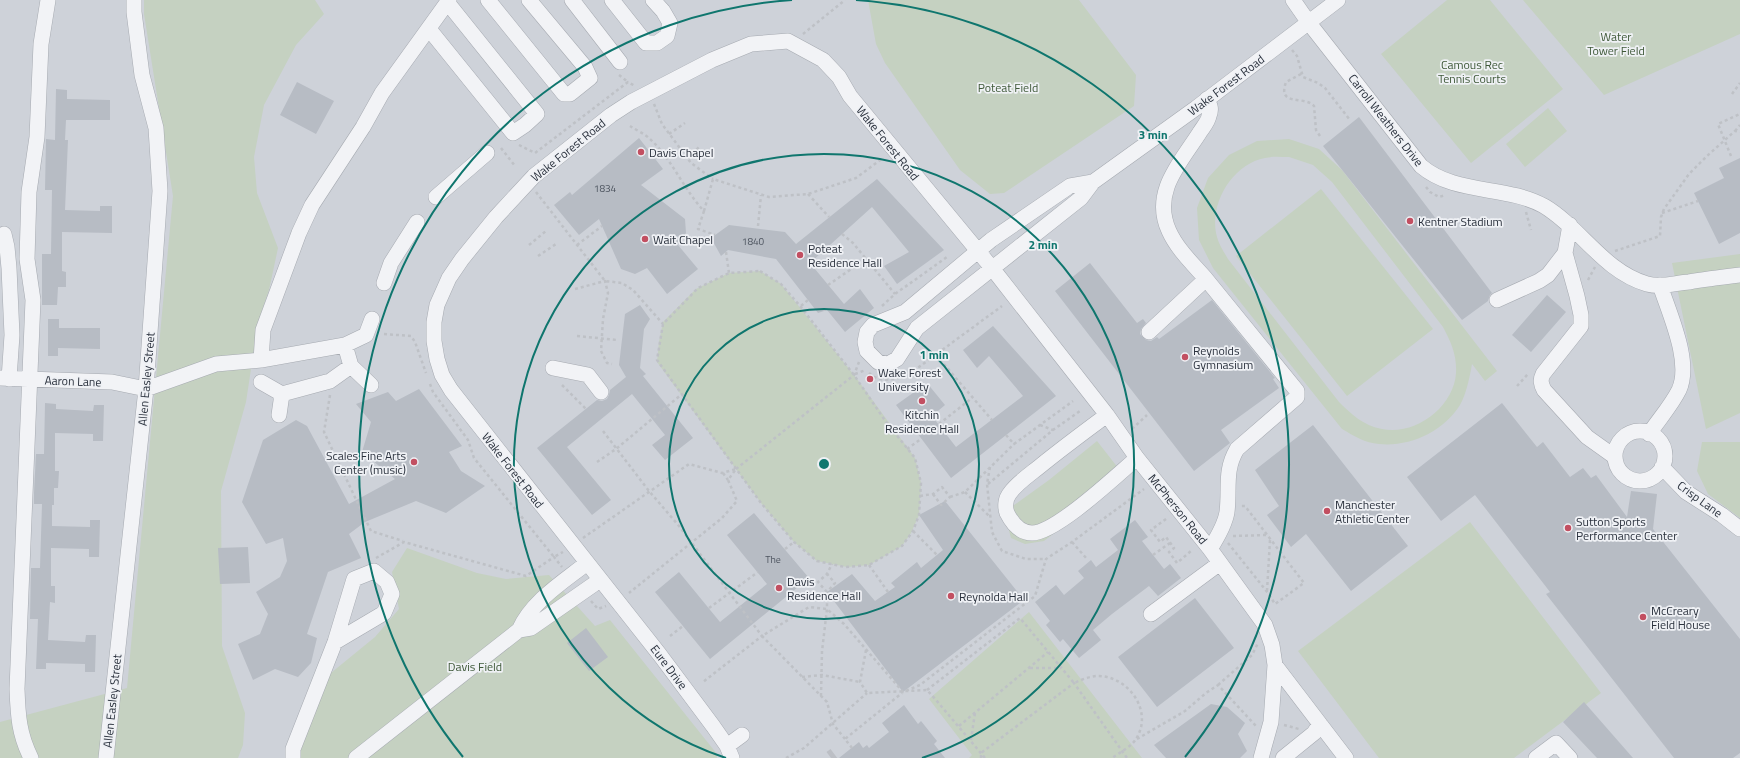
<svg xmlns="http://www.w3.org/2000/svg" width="1740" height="758" font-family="'Titillium Web',sans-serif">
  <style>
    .built { fill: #ced2d9 }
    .green { fill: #c5d1c1; fill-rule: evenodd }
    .building { fill: #b7bcc4 }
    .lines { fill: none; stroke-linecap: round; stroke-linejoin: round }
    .minor-tunnel { stroke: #bcbfc5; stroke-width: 15; stroke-dasharray: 15 8; stroke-linecap: butt }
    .minor-casing { stroke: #a6aab1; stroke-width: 16 }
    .path { stroke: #bec1c6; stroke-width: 2.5; stroke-dasharray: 3 3; stroke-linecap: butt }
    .minor { stroke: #f2f3f6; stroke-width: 15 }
    .ring { fill: none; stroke: #0f766e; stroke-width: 2 }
    .poi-dot { fill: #c24f61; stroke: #eff1f5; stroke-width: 1.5 }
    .labels { text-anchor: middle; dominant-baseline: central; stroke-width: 3.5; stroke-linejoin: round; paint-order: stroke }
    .number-label { font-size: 10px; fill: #4d545f }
    .park-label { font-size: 12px; fill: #3e5838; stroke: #eff1f5 }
    .street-label { font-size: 12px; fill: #2a313d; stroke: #eff1f5 }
    .poi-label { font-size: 12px; fill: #2a313d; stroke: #eff1f5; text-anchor: start }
    .centre { fill: #0f766e; stroke: #eff1f5; stroke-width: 2 }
    .ring-label { font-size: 12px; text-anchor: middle; font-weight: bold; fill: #0f766e; stroke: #eff1f5; stroke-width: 3.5; stroke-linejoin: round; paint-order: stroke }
  </style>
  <rect width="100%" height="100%" fill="#e0e3e7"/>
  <!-- built -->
  <path class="built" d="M 0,0 L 1740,0 L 1740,758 L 0,758 Z"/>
  <!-- green -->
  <path class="green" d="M 144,0 L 315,0 L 324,14 L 296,45 L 264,105 L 254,157 L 257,193 L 278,248 L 269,290 L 258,323 L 246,402 L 221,491 L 222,646 L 245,713 L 243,745 L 238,758 L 0,758 L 0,722 L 127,688 L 173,196 L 144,14 Z
    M 868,0 L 1079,0 L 1136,75 L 1134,106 L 1004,193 L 990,194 L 960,170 L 885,63 L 876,44 Z
    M 1447,0 L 1490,0 L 1563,89 L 1471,163 L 1381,54 Z
    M 1523,0 L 1740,0 L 1740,34 L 1604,95 Z
    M 1548,108 L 1567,131 L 1525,167 L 1506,144 Z
    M 1289,139 L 1319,149 L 1342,170 L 1497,371 L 1485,381 L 1472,364 C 1470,376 1466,395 1460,405 C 1443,432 1410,447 1379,444 C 1365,443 1354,436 1342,429 L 1213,268 L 1199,240 L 1197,208 L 1208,178 L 1229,155 L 1257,141 ZM 1289,157 L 1313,165 L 1332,182 L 1443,327 C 1451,342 1457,355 1456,373 C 1454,407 1415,436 1382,429 C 1364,426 1351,414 1339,402 L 1228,259 C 1224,252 1219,245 1217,237 C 1208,205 1232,164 1265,158 C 1272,156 1281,157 1289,157 Z
    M 1321,189 L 1433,329 L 1347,396 L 1236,256 Z
    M 1740,254 L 1740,413 L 1706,429 L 1672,263 Z
    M 760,271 L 781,284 L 854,375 L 915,458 L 921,483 L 919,515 L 911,533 L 902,546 L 869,565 L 847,567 L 817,561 L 794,542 L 761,503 L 657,362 L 659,342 L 663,322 L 696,289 L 729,273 Z
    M 1097,441 L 1126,478 L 1044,541 L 1025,544 L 1011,538 L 1007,523 L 1010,508 L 1049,480 Z
    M 1702,442 L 1740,442 L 1740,518 L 1708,494 L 1697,471 Z
    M 1470,522 L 1601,693 L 1514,758 L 1379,758 L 1298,651 Z
    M 407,548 L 477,573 L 506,579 L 549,575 L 595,626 L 610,620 L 717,754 L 717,758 L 300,758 L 302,742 L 326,677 L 375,637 L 399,609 L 392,572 Z
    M 1029,612 L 1142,758 L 969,758 L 972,755 L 929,699 Z"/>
  <!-- building -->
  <path class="building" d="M 297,82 L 334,101 L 316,134 L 280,115 Z
    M 56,89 L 67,90 L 67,99 L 110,100 L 110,120 L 66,120 L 65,140 L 68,140 L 65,210 L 100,211 L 100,206 L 112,206 L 112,233 L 62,232 L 62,271 L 66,272 L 66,287 L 58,287 L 57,305 L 42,305 L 42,254 L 51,254 L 52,190 L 45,190 L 46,139 L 55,140 Z
    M 1359,117 L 1492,293 L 1490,295 L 1488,301 L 1462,320 L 1323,146 Z
    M 639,138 L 663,169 L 641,185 L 685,219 L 686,233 L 678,245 L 698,269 L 667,294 L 647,268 L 635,274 L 621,269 L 599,219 L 579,235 L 554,205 L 570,192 L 572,195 Z
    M 1740,158 L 1740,233 L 1719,244 L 1694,193 L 1724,178 L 1719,168 Z
    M 877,179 L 944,250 L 897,284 L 884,266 L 909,252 L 872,207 L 810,263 L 844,304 L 860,289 L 874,308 L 845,332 L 827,310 L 818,313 L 776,259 L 728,250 L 721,256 L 711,238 L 729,225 L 785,232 L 796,244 Z
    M 1090,263 L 1137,323 L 1143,319 L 1146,323 L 1141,329 L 1140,334 L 1146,340 L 1151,341 L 1157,337 L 1159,339 L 1212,300 L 1275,378 L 1273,379 L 1279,388 L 1221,430 L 1230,443 L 1194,471 L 1055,291 Z
    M 1547,295 L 1566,312 L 1531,352 L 1512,335 Z
    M 640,305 L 650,319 L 644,329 L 640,368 L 646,374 L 643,376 L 693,438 L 665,460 L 652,445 L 665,435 L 632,394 L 567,447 L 611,500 L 592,515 L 537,448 L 597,400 L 602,401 L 607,399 L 609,395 L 610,390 L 626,377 L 619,365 L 625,314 Z
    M 48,319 L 59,319 L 59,328 L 100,328 L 100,349 L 58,348 L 58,356 L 48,356 Z
    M 993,326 L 1056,396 L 951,478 L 896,405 L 927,383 L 945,405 L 932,416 L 956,447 L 1023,396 L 989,356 L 977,368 L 963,350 Z
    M 419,389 L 462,446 L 449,452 L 461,471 L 485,486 L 446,513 L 416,501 L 365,522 L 349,534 L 361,558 L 328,572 L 307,634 L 317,638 L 311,663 L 298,677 L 275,669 L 253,680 L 238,644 L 260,634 L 268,614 L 256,592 L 280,577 L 287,561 L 283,538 L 266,544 L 242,502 L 263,440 L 296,420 L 307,426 L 349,504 L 395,479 L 362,452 L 371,422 L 356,404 L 388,392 L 396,401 Z
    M 45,403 L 56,404 L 56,409 L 93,411 L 94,405 L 104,405 L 103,441 L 93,441 L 93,434 L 55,433 L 55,471 L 59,471 L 58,488 L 54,488 L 54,505 L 52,505 L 52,526 L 90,527 L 90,520 L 100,520 L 99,557 L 89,557 L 89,549 L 51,548 L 51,586 L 55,586 L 55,603 L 50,602 L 48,640 L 85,642 L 86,635 L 96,635 L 95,672 L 85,672 L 85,664 L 46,663 L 46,669 L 36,669 L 38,619 L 30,619 L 31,568 L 40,568 L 42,504 L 34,504 L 34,493 L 36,454 L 44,454 Z
    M 1502,403 L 1537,447 L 1543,442 L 1570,477 L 1583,468 L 1591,478 L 1596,475 L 1627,517 L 1631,491 L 1657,494 L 1653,529 L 1740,639 L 1740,753 L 1733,758 L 1674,758 L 1546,594 L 1550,592 L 1475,495 L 1441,521 L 1407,477 Z
    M 1313,425 L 1408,546 L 1351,591 L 1306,534 L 1291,547 L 1267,515 L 1279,506 L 1255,470 Z
    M 945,501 L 1024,600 L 903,692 L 827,592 L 852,574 L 875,601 L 895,587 L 891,583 L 917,562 L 921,568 L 943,550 L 919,515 Z
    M 754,513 L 809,578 L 710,659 L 655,592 L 679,572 L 720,622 L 767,584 L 727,535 Z
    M 1135,520 L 1148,537 L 1142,541 L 1164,569 L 1170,564 L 1181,578 L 1158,596 L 1149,586 L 1112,614 L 1093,630 L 1101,640 L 1079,658 L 1063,639 L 1060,642 L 1046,625 L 1050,621 L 1035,602 L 1056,585 L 1064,595 L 1084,578 L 1078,571 L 1091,560 L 1096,567 L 1118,550 L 1110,539 Z
    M 248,547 L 250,583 L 220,584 L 218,548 Z
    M 1195,598 L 1234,648 L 1157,707 L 1118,657 Z
    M 586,628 L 608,657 L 589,671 L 567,643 Z
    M 1584,702 L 1633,758 L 1597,758 L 1563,722 Z
    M 1211,704 L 1227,707 L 1245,723 L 1238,734 L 1247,751 L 1240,758 L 1166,758 L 1154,745 Z
    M 904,705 L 918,724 L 921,721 L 937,741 L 934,744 L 945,758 L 839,758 L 859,742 L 863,748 L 867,745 L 869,748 L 889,732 L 882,723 Z"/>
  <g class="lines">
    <!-- minor-tunnel -->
    <path class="minor-tunnel" d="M 831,758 L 835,755"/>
    <!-- minor casing -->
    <g class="minor-casing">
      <path id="minor" d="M 488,0 L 564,94 L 570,94 L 590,78 L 585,67 L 529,0
        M 572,0 L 620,62
        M 612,0 L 646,43 L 657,43 L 667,36 L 670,23 L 663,11 L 653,0
        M 1293,0 L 1309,23 L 1421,166 C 1455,195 1506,185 1544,206 C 1581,228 1603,271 1647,284 C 1661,288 1675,283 1689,282 C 1706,279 1723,277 1740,275
        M 429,29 L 513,133 L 525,125 L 537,114 L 447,2
        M 1093,182 L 1070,186 L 991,240 L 905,312 L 873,325 L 867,332 L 865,342 L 867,351 L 878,362 L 888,364 L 897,359 L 917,328 L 1081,198 L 1093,182 L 1196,108 L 1338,0
        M 436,197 L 487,153
        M 1570,225 L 1565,253 L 1577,296 L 1581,315 L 1581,326 L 1543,374 C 1540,380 1541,384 1544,390 L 1587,437 L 1615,457
        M 4,234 L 7,247 L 9,268 L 12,335 L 9,379
        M 1206,279 C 1193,264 1177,249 1169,231 C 1151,192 1181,162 1200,132 C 1203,127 1208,122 1209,116 C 1212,109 1210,105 1207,99
        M 384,283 L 391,263 L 417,222
        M 1497,300 L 1539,281 L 1548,275 L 1565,253
        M 1149,332 L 1206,279 L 1297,391 L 1297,397 L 1237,449 C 1224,471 1230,488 1227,512 C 1225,525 1217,538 1210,549
        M 345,345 L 366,335 L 372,319
        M 261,360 L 345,345 L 351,366 L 330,381 L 282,394 L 279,415
        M 351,366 L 371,385
        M 553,368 L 588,375 L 601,392
        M 0,378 L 112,382 L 146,389 L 216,364 L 261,360 L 263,330 L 299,233 L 312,205 L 363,127 L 382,93 L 449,0
        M 261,382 L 282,394
        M 1107,415 C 1084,432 1061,449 1039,467 C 1029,475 1017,483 1010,493 C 1005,499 1005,507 1007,513 C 1012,523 1020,533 1032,533 C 1056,533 1117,475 1137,458
        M1615 456a25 25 0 1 1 50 0a25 25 0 1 1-50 0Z
        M 1649,434 C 1659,419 1671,406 1679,390 C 1692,362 1669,313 1660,285
        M 1662,467 L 1686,492 L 1722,515 L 1740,529
        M 1151,614 L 1220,563
        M 519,630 L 531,628 L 600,580
        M 1275,665 L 1346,758
        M 727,746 L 742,735
        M 31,758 C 19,734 18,716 17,689 L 33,300 L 27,259 L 29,192 L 37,137 L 41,44 L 48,0
        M 106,758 L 146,389 L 160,191 L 156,128 L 142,75 L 134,12 L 134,0
        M 293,758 L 293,749 L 335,642 L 354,579 L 374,571 L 387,582 L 392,594 L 384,613 L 335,642
        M 356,758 L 519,630 C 532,601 563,582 587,563
        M 732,758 L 727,746 L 713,726 L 660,655 L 451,390 L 442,375 L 437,359 L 434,341 L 434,322 L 437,305 L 449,278 L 462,259 L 496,217 L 534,176 L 611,115 L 631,102 L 712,60 L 751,44 L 788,41 L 823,60 L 839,77 L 850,96 L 992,268 L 1107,415 L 1137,458 L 1210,549 L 1265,625 L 1272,645 L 1275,665 L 1271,722 L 1261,758
        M 1283,758 L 1314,733 L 1320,724
        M 1536,758 L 1556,743 L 1570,758"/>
    </g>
    <!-- path -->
    <path class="path" d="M 803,34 L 845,0
      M 1292,50 L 1297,56 L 1303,77 L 1318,83 L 1325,88 L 1350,120
      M 1301,74 L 1286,82 C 1277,107 1304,95 1314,106 L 1316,130 L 1320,136
      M 619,75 L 628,82
      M 1732,94 L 1740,83
      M 654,104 L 662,124 L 691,163 L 713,179
      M 630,126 C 636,130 645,134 650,139 C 672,159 684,190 704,211 L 713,179 L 769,197 L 808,194 L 856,178 L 883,158
      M 1735,131 L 1740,125
      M 669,134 L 685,123
      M 519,145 L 535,153 L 628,82 L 635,86
      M 501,148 L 515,166
      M 1731,156 L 1718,124 L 1740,114
      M 688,158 L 700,146
      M 1426,187 L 1430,192 L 1439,197 L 1446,195
      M 536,192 L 605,281 L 622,283 L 633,290 L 663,324
      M 808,194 L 829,217
      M 704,211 L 698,229 L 715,235
      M 1526,212 L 1531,230
      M 1662,213 L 1698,201
      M 758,226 L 761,195
      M 842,234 L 853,243 L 895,294
      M 529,245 L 546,231
      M 577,245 L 602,226
      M 1615,251 L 1660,236 L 1661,217 L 1664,209 L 1689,174 L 1707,156 L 1735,131 L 1740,132
      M 726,252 L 729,273
      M 538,256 L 556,244
      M 760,271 L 781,284 L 800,306 L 854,375 L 886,422 L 915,458 L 921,483 L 919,515 L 913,531 L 902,546 L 869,565 L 845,567 L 817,561 L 794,542 L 761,503 L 657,360 L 663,324 L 698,288 L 729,273 Z
      M 1588,280 L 1595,267
      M 828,285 L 866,259
      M 575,289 L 605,281 L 608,293 L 603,319 L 601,351 L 607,363 L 612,364
      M 801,306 L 808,300
      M 882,306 L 895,294 L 947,257
      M 384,334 L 411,336 L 415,342 L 426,373
      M 577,336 L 617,340
      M 936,355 L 992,420
      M 869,373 C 880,384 896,379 908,375 L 1002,306
      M 855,374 L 866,370
      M 430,384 L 433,392 L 468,440 L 474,458 L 554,557 L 563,552
      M 562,385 L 586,409
      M 1517,386 L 1528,374
      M 330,395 L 324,432 L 371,531 L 403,541
      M 939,424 L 972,398
      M 1040,425 L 1053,430
      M 1132,429 L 1147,415
      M 603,431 L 649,491 L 679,526 L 762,636 L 703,682
      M 1006,435 L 1014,444 L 1073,401
      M 907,449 L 921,439
      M 597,462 L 616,449 L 682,394
      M 990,467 L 987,484 L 992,532 L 1002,551 L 1026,559 L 1046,559
      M 736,469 L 854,375 L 859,362
      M 723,473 L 728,480
      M 988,484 L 1053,430 L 1080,411
      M 965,492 L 990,517
      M 920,496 L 933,494 L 942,487 L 950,497 L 941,505 L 933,494
      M 950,497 L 965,492 L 1014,444
      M 1166,519 L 1151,530 L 1160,542 L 1166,537 L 1174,548 L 1169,552 L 1177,563 L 1191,551
      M 913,531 L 937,555
      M 1233,536 L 1267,535
      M 583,538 L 689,464 L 722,473 L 736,469 L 728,480 L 737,501 L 722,518 L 629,593
      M 1072,542 L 1087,559
      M 1228,543 L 1268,593 L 1275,604 L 1304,583 L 1245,506 L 1240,506
      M 785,549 L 794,542
      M 1153,555 L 1170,543
      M 376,558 L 404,542 L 526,576 L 554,557 L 562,567
      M 869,565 L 888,592
      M 1267,591 L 1270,540
      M 827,592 L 818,582 L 827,574 L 832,564
      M 591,601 L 598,609 L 606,606
      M 709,608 L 758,572
      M 670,636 L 683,626
      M 866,650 L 860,682 L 867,693 L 927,690 L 936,700 L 985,758
      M 1030,668 L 1061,668
      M 802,677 L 822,675 L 860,682
      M 1218,685 L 1252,655 L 1258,643
      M 927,690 L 1020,618 L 1074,683 C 1081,680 1090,676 1098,676 C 1128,676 1154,711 1136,739 C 1132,746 1119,753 1112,758
      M 821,696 L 822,651 L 827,609 L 827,592 L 835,583 L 827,574
      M 1284,725 L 1299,729
      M 959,726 L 1048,652
      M 845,739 L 833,724 L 827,702 L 762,636 L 809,607 L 827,609 L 844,624 L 903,692 L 920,685 L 1035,596 L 1046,559 L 1072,542 L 1144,489
      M 1137,739 L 1185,711 L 1206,693 L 1218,685 L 1256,726
      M 971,740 L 975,713
      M 852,748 L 845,739 L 902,693
      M 786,758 L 804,748 L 867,693
      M 981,758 L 981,753 L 1074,683 L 1127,758"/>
    <!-- minor -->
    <use href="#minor" class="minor"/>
  </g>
  <!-- distance rings -->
  <g class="ring">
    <circle cx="824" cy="464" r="155"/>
    <path d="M726 758A310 310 0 1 1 922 758"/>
    <path d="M463 757A465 465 0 0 1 792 0M856 0A465 465 0 0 1 1185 757"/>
  </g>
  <!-- markers -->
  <g class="poi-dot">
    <circle cx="641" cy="152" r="4"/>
    <circle cx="1410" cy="221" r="4"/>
    <circle cx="645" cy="239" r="4"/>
    <circle cx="800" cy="255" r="4"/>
    <circle cx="1185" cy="357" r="4"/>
    <circle cx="870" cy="379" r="4"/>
    <circle cx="922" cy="401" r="4"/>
    <circle cx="414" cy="462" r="4"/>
    <circle cx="1327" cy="511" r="4"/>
    <circle cx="1568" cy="528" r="4"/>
    <circle cx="779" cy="588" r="4"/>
    <circle cx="951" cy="596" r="4"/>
    <circle cx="1643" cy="617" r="4"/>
  </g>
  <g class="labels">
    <!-- number labels -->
    <g class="number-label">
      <text x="605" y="188">1834</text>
      <text x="753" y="241">1840</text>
      <text x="773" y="559">The</text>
    </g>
    <!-- park labels -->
    <g class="park-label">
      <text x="1616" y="36">Water<tspan x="1616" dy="14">Tower Field</tspan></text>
      <text x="1472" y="64">Camous Rec<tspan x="1472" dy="14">Tennis Courts</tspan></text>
      <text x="1008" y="87">Poteat Field</text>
      <text x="475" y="666">Davis Field</text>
    </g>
    <!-- street labels -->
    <g class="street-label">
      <text transform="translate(1226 85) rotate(-37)">Wake Forest Road</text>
      <text transform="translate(1386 120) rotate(52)">Carroll Weathers Drive</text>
      <text transform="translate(888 143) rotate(51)">Wake Forest Road</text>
      <text transform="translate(568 150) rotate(-39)">Wake Forest Road</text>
      <text transform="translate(146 379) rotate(-85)">Allen Easley Street</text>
      <text transform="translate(73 381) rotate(2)">Aaron Lane</text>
      <text transform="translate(513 470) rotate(52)">Wake Forest Road</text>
      <text transform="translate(1700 499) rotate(36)">Crisp Lane</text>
      <text transform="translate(1178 509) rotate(51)">McPherson Road</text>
      <text transform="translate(669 667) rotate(53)">Eure Drive</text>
      <text transform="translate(112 701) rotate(-84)">Allen Easley Street</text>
    </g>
    <!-- poi labels -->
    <g class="poi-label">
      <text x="649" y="152">Davis Chapel</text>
      <text x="1418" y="221">Kentner Stadium</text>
      <text x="653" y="239">Wait Chapel</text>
      <text x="808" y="248">Poteat<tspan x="808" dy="14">Residence Hall</tspan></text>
      <text x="1193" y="350">Reynolds<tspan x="1193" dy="14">Gymnasium</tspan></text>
      <text x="878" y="372">Wake Forest<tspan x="878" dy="14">University</tspan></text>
      <text x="922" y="414" text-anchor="middle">Kitchin<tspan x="922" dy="14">Residence Hall</tspan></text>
      <text x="406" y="455" text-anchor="end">Scales Fine Arts<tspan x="406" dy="14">Center (music)</tspan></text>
      <text x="1335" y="504">Manchester<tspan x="1335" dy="14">Athletic Center</tspan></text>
      <text x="1576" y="521">Sutton Sports<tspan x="1576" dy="14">Performance Center</tspan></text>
      <text x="787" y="581">Davis<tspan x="787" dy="14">Residence Hall</tspan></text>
      <text x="959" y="596">Reynolda Hall</text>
      <text x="1651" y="610">McCreary<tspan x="1651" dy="14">Field House</tspan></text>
    </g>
  </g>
  <circle cx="824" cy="464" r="6" class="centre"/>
  <g class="ring-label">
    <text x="1153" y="139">3 min</text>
    <text x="1043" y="249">2 min</text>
    <text x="934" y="359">1 min</text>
  </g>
</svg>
